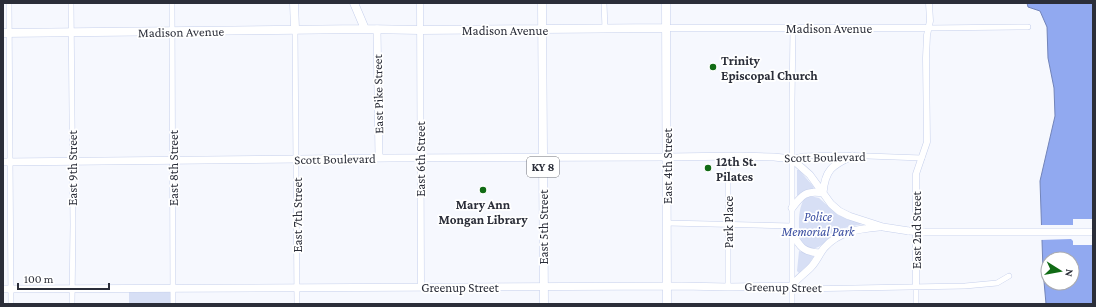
<svg xmlns="http://www.w3.org/2000/svg" width="1096" height="307" font-family="'Crimson Pro',serif">
  <style>
    .green { fill: #d7dff5 }
    .water { fill: #91a9f0; stroke: #7284b9; fill-rule: evenodd }
    .pier { fill: #f6f8fe }
    .lines { fill: none; stroke-linecap: round; stroke-linejoin: round }
    .minor-casing { stroke: #c6d0ec; stroke-width: 6 }
    .tertiary-casing { stroke: #c6d0ec; stroke-width: 7 }
    .secondary-casing { stroke: #c6d0ec; stroke-width: 8 }
    .primary-casing { stroke: #c6d0ec; stroke-width: 9 }
    .minor { stroke: #fff; stroke-width: 5 }
    .tertiary { stroke: #fff; stroke-width: 6 }
    .secondary { stroke: #fff; stroke-width: 7 }
    .primary { stroke: #fff; stroke-width: 8 }
    .secondary-bridge-casing { stroke: #c6d0ec; stroke-width: 8; stroke-linecap: butt }
    .secondary-bridge { stroke: #fff; stroke-width: 7 }
    .poi-dot { fill: #116b15; stroke: #fff; stroke-width: 1.5 }
    .labels { text-anchor: middle; dominant-baseline: central; stroke-width: 3.5; stroke-linejoin: round; paint-order: stroke }
    .shield { fill: #fff; stroke: #6b6d74; stroke-width: 1 }
    .shield-label { font-size: 12px; font-weight: bold; fill: #2b2e39 }
    .street-label { font-size: 13px; fill: #2b2e39; stroke: #fff }
    .poi-label { font-size: 13px; font-weight: bold; fill: #2b2e39; stroke: #fff; text-anchor: start }
    .park-label { font-size: 13px; font-style: italic; fill: #394da0; stroke: #fff }
  </style>
  <rect width="100%" height="100%" fill="#f6f8fe"/>
  <!-- green -->
  <path class="green" d="M 797,170 L 799,170 L 814,187 L 813,189 L 806,190 L 798,196 L 797,195 Z
    M 810,196 L 819,198 L 838,215 L 863,224 C 853,226 845,227 836,232 C 827,238 818,255 805,246 C 801,243 800,238 799,233 C 799,221 798,210 804,199 Z
    M 799,251 L 814,256 L 809,264 L 799,273 L 797,271 Z
    M 173,288 L 173,304 L 129,304 L 129,289 Z"/>
  <!-- water -->
  <path class="water" d="M 1027,3 L 1093,3 L 1093,304 L 1046,304 L 1043,270 L 1040,181 L 1055,116 L 1054,88 L 1048,58 L 1047,27 L 1040,11 L 1028,7 ZM 1048,259 L 1072,259 L 1072,283 L 1048,283 Z"/>
  <!-- pier -->
  <path class="pier" d="M 1073,219 L 1092,219 L 1092,245 L 1073,245 L 1073,241 L 1071,239 L 1040,240 L 1039,225 L 1073,225 Z"/>
  <g class="lines">
    <!-- minor casing -->
    <g class="minor-casing">
      <path id="minor" d="M 9,3 L 11,304
        M 71,3 L 73,225 L 72,304
        M 172,3 L 173,304
        M 604,3 L 605,29
        M 928,28 L 1028,27
        M 295,29 L 297,304
        M 728,156 L 728,287
        M 792,159 L 802,156 L 840,155 L 922,158
        M 667,223 L 792,226
        M 792,286 L 799,289 L 965,286 L 997,283 L 1009,276
        M 916,286 L 916,304
        M 792,304 L 792,101 L 793,28"/>
    </g>
    <!-- tertiary casing -->
    <g class="tertiary-casing">
      <path id="tertiary" d="M 420,3 L 421,287
        M 667,28 L 928,28
        M 916,286 L 916,174 L 927,142 L 926,58 L 927,35 L 930,21 L 929,3"/>
    </g>
    <!-- secondary casing -->
    <g class="secondary-casing">
      <path id="secondary" d="M 377,29 L 379,158
        M 3,162 L 390,158 L 667,157 L 740,156 L 774,157 L 792,159 L 810,175 L 831,204 L 839,211 L 849,216 L 883,227 L 909,231
        M 792,208 C 802,195 806,190 823,193 C 825,170 832,165 852,156
        M 923,232 L 1093,232
        M 792,233 C 800,247 803,252 820,253
        M 3,289 L 682,286 L 728,287 L 792,286 C 797,278 806,273 812,266 C 817,260 820,253 824,248 C 839,231 858,229 879,227"/>
    </g>
    <!-- primary casing -->
    <g class="primary-casing">
      <path id="primary" d="M 294,3 L 295,29
        M 354,3 L 365,29
        M 542,3 L 544,304
        M 666,3 L 667,304
        M 3,33 L 365,29 L 420,30 L 667,28"/>
    </g>
    <!-- minor -->
    <use href="#minor" class="minor"/>
    <!-- tertiary -->
    <use href="#tertiary" class="tertiary"/>
    <!-- secondary -->
    <use href="#secondary" class="secondary"/>
    <!-- primary -->
    <use href="#primary" class="primary"/>
    <!-- secondary-bridge casing -->
    <g class="secondary-bridge-casing">
      <path id="secondary-bridge" d="M 909,231 L 923,232"/>
    </g>
    <!-- secondary-bridge -->
    <use href="#secondary-bridge" class="secondary-bridge"/>
  </g>
  <!-- markers -->
  <g class="poi-dot">
    <circle cx="713" cy="67" r="4"/>
    <circle cx="708" cy="168" r="4"/>
    <circle cx="483" cy="190" r="4"/>
  </g>
  <g class="labels">
    <!-- shield labels -->
    <rect class="shield" x="527" y="157" width="32" height="20" rx="3"/>
    <g class="shield-label">
      <text x="543" y="167">KY 8</text>
    </g>
    <!-- street labels -->
    <g class="street-label">
      <text x="829" y="28">Madison Avenue</text>
      <text x="505" y="30">Madison Avenue</text>
      <text transform="translate(181 32) rotate(-1)">Madison Avenue</text>
      <text transform="translate(378 94) rotate(-91)">East Pike Street</text>
      <text transform="translate(825 157) rotate(-1)">Scott Boulevard</text>
      <text transform="translate(335 159) rotate(-1)">Scott Boulevard</text>
      <text transform="translate(420 159) rotate(-90)">East 6th Street</text>
      <text transform="translate(667 166) rotate(-90)">East 4th Street</text>
      <text transform="translate(72 168) rotate(-90)">East 9th Street</text>
      <text transform="translate(173 168) rotate(-90)">East 8th Street</text>
      <text transform="translate(297 215) rotate(-90)">East 7th Street</text>
      <text transform="translate(728 222) rotate(-90)">Park Place</text>
      <text transform="translate(543 227) rotate(-90)">East 5th Street</text>
      <text transform="translate(916 230) rotate(-90)">East 2nd Street</text>
      <text x="460" y="287">Greenup Street</text>
      <text transform="translate(783 287) rotate(1)">Greenup Street</text>
    </g>
    <!-- poi labels -->
    <g class="poi-label">
      <text x="721" y="60">Trinity<tspan x="721" dy="15">Episcopal Church</tspan></text>
      <text x="716" y="161">12th St.<tspan x="716" dy="15">Pilates</tspan></text>
      <text x="483" y="204" text-anchor="middle">Mary Ann<tspan x="483" dy="15">Mongan Library</tspan></text>
    </g>
    <!-- park labels -->
    <g class="park-label">
      <text x="818" y="216">Police<tspan x="818" dy="15">Memorial Park</tspan></text>
    </g>
  </g>
  <!-- border -->
  <rect width="1096" height="307" fill="none" stroke="#2b2e39" stroke-width="8"/>
  <!-- north arrow -->
  <g transform="translate(1060 271) rotate(101)"><circle r="19" fill="#ffffff" stroke="#aaabb0"/>
  <path d="M0-3L7 15L0 10L-7 15Z" fill="#116b15"/>
  <text y="-6" font-size="11" font-weight="bold" text-anchor="middle" fill="#2b2e39">N</text>
  </g>
  <!-- scale -->
  <path d="M18 283v6h91v-6" fill="none" stroke="#2b2e39" stroke-width="2"/>
  <text x="24" y="283" font-size="12" fill="#2b2e39" stroke="#ffffff" stroke-width="3" paint-order="stroke">100 m</text>
</svg>
